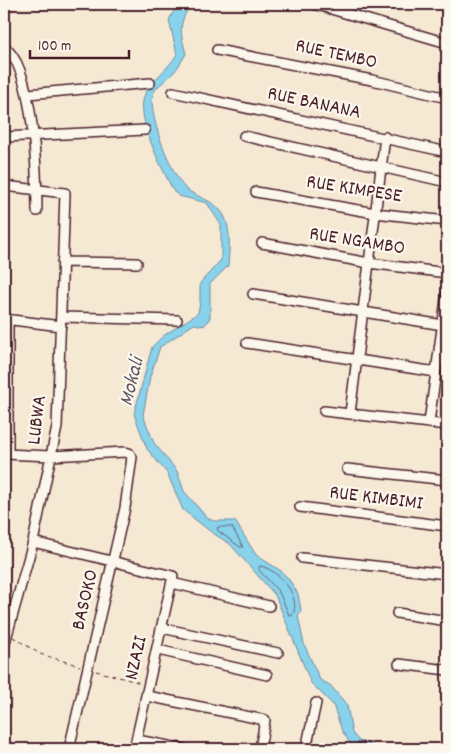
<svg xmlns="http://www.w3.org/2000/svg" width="451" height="753" font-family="Dekko,sans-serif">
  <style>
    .water { fill: #89d2eb; stroke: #708a9e }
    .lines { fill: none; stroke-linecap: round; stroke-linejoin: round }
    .shore { stroke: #636778; stroke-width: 1 }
    .minor-casing { stroke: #4a1f2b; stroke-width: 12 }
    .path { stroke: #4a1f2b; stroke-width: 1; stroke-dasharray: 4 4; stroke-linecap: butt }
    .minor { stroke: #fbf7ec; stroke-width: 9 }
    .labels { text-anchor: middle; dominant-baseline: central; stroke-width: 4.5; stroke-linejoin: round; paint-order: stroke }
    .street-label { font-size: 20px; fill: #4a1f2b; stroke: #fbf7ec }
    .water-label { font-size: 21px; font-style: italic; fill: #5d5565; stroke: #fbf7ec }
  </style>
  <rect width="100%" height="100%" fill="#f6e9d4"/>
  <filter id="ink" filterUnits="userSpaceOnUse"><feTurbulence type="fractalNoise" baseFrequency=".02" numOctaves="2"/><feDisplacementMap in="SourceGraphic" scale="10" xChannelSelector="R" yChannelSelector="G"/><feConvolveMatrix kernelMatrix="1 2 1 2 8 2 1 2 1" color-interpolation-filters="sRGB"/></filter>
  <g filter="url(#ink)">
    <!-- water -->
    <path class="water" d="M 178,4 L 191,4 C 178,24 180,31 186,54 C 182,60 178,68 173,73 C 168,79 158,85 154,92 C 145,110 172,175 185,188 C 196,198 214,199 223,214 C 232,229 229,250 228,266 L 210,284 L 210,318 L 204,326 L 194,324 L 160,347 L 150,377 L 143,415 L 154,443 L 177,471 L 184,491 L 207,518 L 214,521 L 235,521 L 256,555 L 281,571 L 290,581 L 298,594 L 301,610 L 298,616 L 304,644 L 320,680 L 330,685 L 347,705 L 352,733 L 359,741 L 383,749 L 354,749 L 342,731 L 333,705 L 311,683 L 275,595 L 230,544 L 211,532 L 183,510 L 167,473 L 147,449 L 134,414 L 152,347 L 163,336 L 198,313 L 200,302 L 200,283 L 221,260 L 221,225 L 207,203 L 179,196 L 174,192 C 163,170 134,117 145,94 C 151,80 169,69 177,54 L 169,20 Z"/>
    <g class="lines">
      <!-- shore -->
      <path class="shore" d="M 218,527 L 232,527 L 243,547 L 240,547 L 218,531 Z
        M 260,566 C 278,569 303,597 292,616 L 289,615 L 279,592 L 259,570 Z"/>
      <!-- minor casing -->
      <g class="minor-casing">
        <path id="minor" d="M 314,4 L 447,43
          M 4,47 C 34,66 37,176 37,211
          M 217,50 L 372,80 L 447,98
          M 173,92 L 447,152
          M 28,94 L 150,83
          M 244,136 L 447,182
          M 4,137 L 145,130
          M 4,186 L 65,193 L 57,427 L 33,542 L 4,646
          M 256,192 L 375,213 L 447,221
          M 262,243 L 369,263 L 447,273
          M 62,262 L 137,263
          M 253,294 L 443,325
          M 62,317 L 177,320
          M 4,319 L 61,326
          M 247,343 L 436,372 L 447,292
          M 324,411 L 447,425
          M 350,413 L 385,137
          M 429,422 L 436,372
          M 4,454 L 51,456 L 125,452 L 129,453 L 132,457 L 125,508 L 69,749
          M 8,454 L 8,320
          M 347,469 L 447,480
          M 300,507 L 447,526
          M 33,542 L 173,576 L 134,749
          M 302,558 L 447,574
          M 172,583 L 269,606
          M 397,613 L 447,621
          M 162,628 L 278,653
          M 158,650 L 267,675
          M 399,664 L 447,670
          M 147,696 L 265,720 L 260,749
          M 137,740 L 184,749
          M 306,749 L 316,703"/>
      </g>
      <!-- path -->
      <path class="path" d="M 13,637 L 40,654 L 80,666
        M 96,671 L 141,683"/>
      <!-- minor -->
      <use href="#minor" class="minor"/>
    </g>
  </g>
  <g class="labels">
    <!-- street labels -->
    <g class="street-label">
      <text transform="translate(336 55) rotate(12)">RUE TEMBO</text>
      <text transform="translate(314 104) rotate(12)">RUE BANANA</text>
      <text transform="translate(354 190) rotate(9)">RUE KIMPESE</text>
      <text transform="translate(357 242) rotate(9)">RUE NGAMBO</text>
      <text transform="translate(38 420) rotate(-83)">LUBWA</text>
      <text transform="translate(376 499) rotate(7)">RUE KIMBIMI</text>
      <text transform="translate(86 600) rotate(-77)">BASOKO</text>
      <text transform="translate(137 658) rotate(-77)">NZAZI</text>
    </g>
    <!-- water labels -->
    <g class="water-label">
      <text transform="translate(133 382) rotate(-76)">Mokali</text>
    </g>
  </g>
  <!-- margin -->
  <rect width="451" height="753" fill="none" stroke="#fbf7ec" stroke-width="20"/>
  <rect x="10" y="10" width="431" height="733" fill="none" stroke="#4a1f2b" stroke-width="2" filter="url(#ink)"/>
  <!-- scale -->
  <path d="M30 50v8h99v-8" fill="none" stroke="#4a1f2b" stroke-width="2.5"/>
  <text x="38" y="50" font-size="15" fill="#4a1f2b" stroke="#fbf7ec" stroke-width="4" paint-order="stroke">100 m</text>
</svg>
